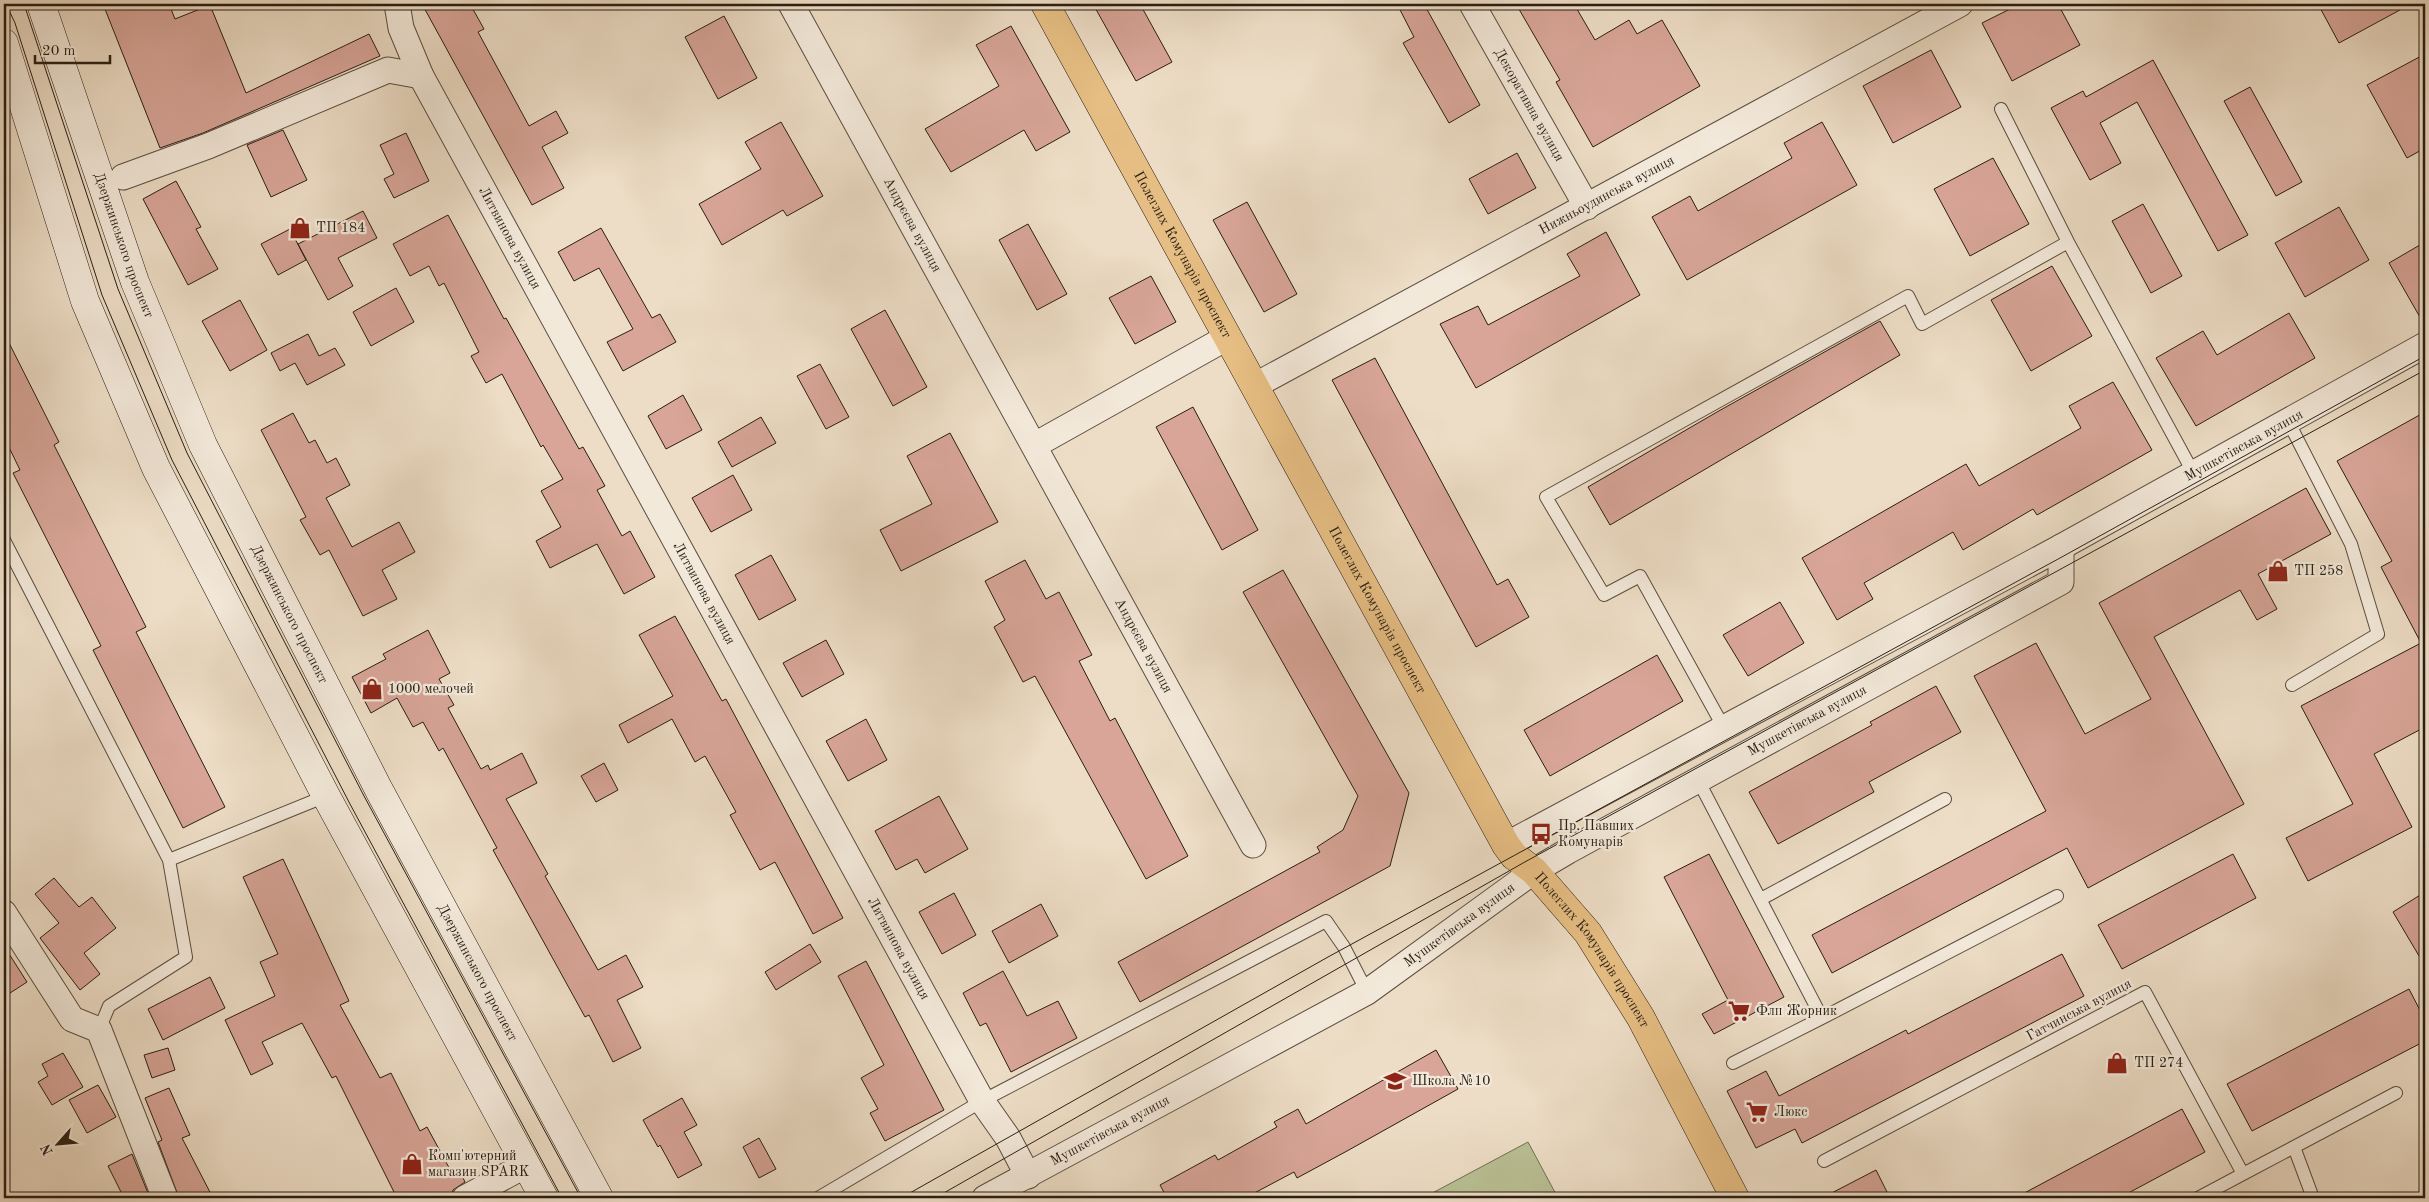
<svg xmlns="http://www.w3.org/2000/svg" width="2429" height="1202" font-family="'Old Standard TT',serif">
  <style>
    .green { fill: #b9c094; stroke: #716f54 }
    .building { fill: #d8a598; stroke: #291e13 }
    .lines { fill: none; stroke-linecap: round; stroke-linejoin: round }
    .lane-casing { stroke: #5a4e40; stroke-width: 14 }
    .street-casing { stroke: #5a4e40; stroke-width: 27 }
    .secondary-casing { stroke: #291e13; stroke-width: 29 }
    .primary-casing { stroke: #291e13; stroke-width: 29 }
    .lane { stroke: #f3e9da; stroke-width: 12 }
    .street { stroke: #f3e9da; stroke-width: 25 }
    .secondary { stroke: #f3e9da; stroke-width: 28 }
    .primary { stroke: #e6be83; stroke-width: 28 }
    .tram { stroke: #291e13; stroke-width: 1 }
    .labels { text-anchor: middle; dominant-baseline: central; stroke-width: 4.5; stroke-linejoin: round; paint-order: stroke }
    .street-label { font-size: 14px; fill: #291e13; stroke: #f3e9da }
    .poi-label { font-size: 14px; fill: #291e13; stroke: #f3e9da; text-anchor: start }
  </style>
  <rect width="100%" height="100%" fill="#edddc6"/>
  <filter id="stains"><feTurbulence type="fractalNoise" baseFrequency=".004" numOctaves="4"/><feColorMatrix values="0 0 0 0 .2 0 0 0 0 .09 0 0 0 0 .02 0 0 0 .5 -.17"/></filter>
  <radialGradient id="worn" r=".72"><stop offset=".6" stop-color="#630" stop-opacity="0"/><stop offset="1" stop-color="#630" stop-opacity=".3"/></radialGradient>
  <!-- green -->
  <path class="green" d="M 1528,1142 L 1558,1198 L 1423,1198 Z"/>
  <!-- building -->
  <path class="building" d="M 103,4 L 169,4 L 175,19 L 210,5 L 246,93 L 369,34 L 380,56 L 203,133 L 160,148 Z
    M 422,4 L 470,4 L 484,29 L 478,32 L 529,126 L 556,111 L 568,133 L 542,147 L 564,188 L 532,205 Z
    M 1093,4 L 1140,4 L 1172,62 L 1136,81 Z
    M 1397,4 L 1424,4 L 1480,105 L 1449,123 L 1403,43 L 1414,37 Z
    M 1516,4 L 1574,4 L 1595,40 L 1629,20 L 1637,34 L 1662,20 L 1700,86 L 1593,147 L 1556,82 L 1560,80 Z
    M 2020,4 L 2058,4 L 2080,45 L 2012,81 L 1982,23 Z
    M 2318,4 L 2411,4 L 2339,43 Z
    M 724,16 L 757,78 L 718,99 L 685,37 Z
    M 1011,26 L 1070,132 L 1036,151 L 1024,130 L 951,172 L 925,129 L 999,86 L 976,45 Z
    M 1931,50 L 1961,107 L 1893,143 L 1863,86 Z
    M 2425,54 L 2425,148 L 2407,158 L 2367,85 Z
    M 2153,60 L 2248,235 L 2218,251 L 2137,102 L 2100,123 L 2121,163 L 2090,180 L 2051,108 L 2083,91 L 2086,97 Z
    M 2250,87 L 2302,182 L 2276,196 L 2224,101 Z
    M 781,122 L 823,196 L 787,216 L 783,210 L 722,245 L 699,204 L 761,169 L 745,142 Z
    M 1822,122 L 1857,185 L 1687,280 L 1652,217 L 1690,196 L 1698,211 L 1792,158 L 1784,143 Z
    M 283,130 L 307,180 L 271,197 L 247,145 Z
    M 406,133 L 429,181 L 394,198 L 384,179 L 394,174 L 380,145 Z
    M 1517,153 L 1536,188 L 1488,214 L 1469,179 Z
    M 1993,158 L 2029,224 L 1970,256 L 1934,189 Z
    M 176,181 L 201,227 L 196,229 L 218,269 L 188,285 L 143,199 Z
    M 1247,202 L 1297,294 L 1264,312 L 1213,220 Z
    M 2143,204 L 2182,276 L 2151,293 L 2112,221 Z
    M 2339,207 L 2369,260 L 2305,297 L 2275,243 Z
    M 363,211 L 377,238 L 338,258 L 353,286 L 328,300 L 298,244 Z
    M 448,215 L 504,319 L 506,318 L 579,449 L 583,447 L 605,486 L 597,490 L 622,536 L 630,531 L 655,577 L 624,594 L 597,544 L 550,568 L 536,541 L 561,527 L 541,491 L 563,479 L 543,445 L 541,447 L 502,374 L 486,383 L 471,356 L 479,352 L 444,283 L 439,286 L 429,266 L 410,276 L 393,244 Z
    M 1028,224 L 1067,294 L 1037,310 L 999,240 Z
    M 601,228 L 652,318 L 660,314 L 676,342 L 623,371 L 607,342 L 633,329 L 599,268 L 574,281 L 558,252 Z
    M 290,229 L 306,260 L 278,275 L 261,244 Z
    M 1606,232 L 1640,295 L 1476,388 L 1440,324 L 1478,306 L 1488,325 L 1580,276 L 1567,254 Z
    M 2425,242 L 2425,326 L 2389,263 Z
    M 2052,266 L 2092,336 L 2031,371 L 1991,300 Z
    M 1151,276 L 1176,322 L 1135,344 L 1109,298 Z
    M 396,288 L 414,322 L 371,346 L 353,312 Z
    M 240,300 L 267,350 L 230,371 L 202,321 Z
    M 885,310 L 927,387 L 893,406 L 851,329 Z
    M 2289,313 L 2315,358 L 2196,426 L 2156,358 L 2203,331 L 2217,355 Z
    M 1880,321 L 1900,355 L 1610,525 L 1588,487 L 1717,412 Z
    M 4,333 L 59,442 L 54,445 L 146,627 L 136,632 L 225,807 L 183,828 L 93,650 L 101,646 L 13,473 L 20,470 L 4,437 Z
    M 308,334 L 319,356 L 335,348 L 345,365 L 307,385 L 295,363 L 280,371 L 271,353 Z
    M 1375,358 L 1497,585 L 1508,579 L 1529,617 L 1476,647 L 1332,380 Z
    M 820,364 L 849,417 L 826,429 L 797,376 Z
    M 2113,382 L 2152,450 L 2037,515 L 2033,509 L 1963,550 L 1953,532 L 1864,583 L 1873,599 L 1837,620 L 1802,558 L 1966,464 L 1979,486 L 2081,428 L 2069,406 Z
    M 683,395 L 702,430 L 666,449 L 648,416 Z
    M 1193,407 L 1258,530 L 1222,550 L 1156,427 Z
    M 2425,412 L 2425,727 L 2374,754 L 2412,827 L 2308,881 L 2286,838 L 2353,804 L 2301,706 L 2421,643 L 2381,567 L 2392,561 L 2337,461 Z
    M 293,413 L 309,443 L 315,440 L 327,463 L 336,458 L 350,485 L 326,498 L 352,547 L 399,522 L 415,552 L 382,570 L 397,599 L 363,616 L 329,550 L 320,555 L 300,520 L 306,517 L 261,430 Z
    M 761,417 L 776,443 L 732,467 L 718,442 Z
    M 950,433 L 998,522 L 901,571 L 880,530 L 932,504 L 907,456 Z
    M 733,475 L 752,510 L 711,532 L 692,498 Z
    M 2306,488 L 2331,534 L 2258,574 L 2277,609 L 2257,620 L 2240,590 L 2154,637 L 2244,804 L 2088,888 L 2067,848 L 1832,973 L 1812,935 L 2046,811 L 1974,676 L 2036,643 L 2085,734 L 2151,699 L 2099,603 Z
    M 771,555 L 796,600 L 759,620 L 735,575 Z
    M 1025,560 L 1046,599 L 1059,592 L 1092,655 L 1079,661 L 1110,721 L 1115,718 L 1188,856 L 1146,879 L 1035,676 L 1023,682 L 994,627 L 1005,620 L 985,581 Z
    M 1283,570 L 1409,793 L 1390,866 L 1140,1002 L 1118,962 L 1320,852 L 1317,847 L 1343,830 L 1358,796 L 1243,592 Z
    M 1780,602 L 1804,643 L 1748,676 L 1723,635 Z
    M 675,616 L 722,701 L 726,699 L 843,918 L 813,934 L 775,862 L 760,870 L 730,815 L 736,812 L 705,756 L 695,762 L 672,719 L 628,743 L 619,725 L 673,696 L 639,635 Z
    M 428,630 L 450,673 L 439,679 L 454,705 L 448,708 L 481,769 L 488,765 L 490,770 L 522,753 L 537,783 L 506,799 L 548,874 L 545,876 L 598,970 L 626,955 L 643,987 L 617,1000 L 641,1048 L 613,1062 L 589,1015 L 585,1017 L 493,850 L 497,848 L 443,748 L 439,751 L 423,722 L 413,727 L 397,698 L 371,713 L 352,677 L 386,659 L 383,654 Z
    M 826,640 L 844,674 L 802,697 L 783,663 Z
    M 1657,655 L 1683,701 L 1550,776 L 1524,730 Z
    M 1936,686 L 1961,732 L 1869,782 L 1874,792 L 1778,844 L 1749,792 L 1872,725 L 1870,722 Z
    M 866,719 L 887,760 L 848,781 L 826,741 Z
    M 604,763 L 618,790 L 596,802 L 581,776 Z
    M 939,796 L 968,849 L 925,873 L 917,859 L 896,870 L 875,831 Z
    M 1709,854 L 1784,997 L 1714,1034 L 1702,1014 L 1728,1000 L 1664,877 Z
    M 2233,854 L 2256,898 L 2122,969 L 2098,925 Z
    M 283,859 L 349,1001 L 340,1005 L 380,1078 L 391,1073 L 420,1131 L 427,1127 L 453,1175 L 460,1172 L 465,1182 L 453,1190 L 451,1198 L 397,1198 L 336,1076 L 332,1078 L 302,1023 L 262,1042 L 273,1064 L 251,1075 L 225,1020 L 275,996 L 260,962 L 278,954 L 243,877 Z
    M 54,878 L 79,907 L 92,897 L 116,928 L 84,953 L 100,974 L 80,990 L 40,938 L 59,923 L 35,894 Z
    M 2425,892 L 2425,966 L 2393,912 Z
    M 954,893 L 976,935 L 942,954 L 919,912 Z
    M 1041,904 L 1058,936 L 1009,963 L 992,931 Z
    M 810,944 L 821,962 L 776,990 L 765,972 Z
    M 4,946 L 27,982 L 4,997 Z
    M 2062,954 L 2084,996 L 1802,1143 L 1795,1129 L 1756,1148 L 1727,1091 L 1766,1071 L 1779,1096 L 1906,1030 L 1908,1034 Z
    M 866,961 L 944,1110 L 885,1141 L 870,1113 L 878,1109 L 861,1078 L 884,1065 L 838,976 Z
    M 1003,971 L 1027,1016 L 1058,1001 L 1077,1038 L 1011,1072 L 986,1023 L 980,1026 L 963,993 Z
    M 210,977 L 225,1008 L 163,1040 L 148,1009 Z
    M 2409,989 L 2425,1020 L 2425,1041 L 2252,1131 L 2227,1084 Z
    M 168,1048 L 175,1070 L 152,1078 L 144,1055 Z
    M 1436,1050 L 1458,1089 L 1347,1151 L 1297,1178 L 1294,1172 L 1245,1198 L 1167,1198 L 1160,1185 L 1215,1155 L 1218,1160 L 1277,1127 L 1274,1122 L 1298,1109 L 1306,1124 Z
    M 63,1053 L 83,1087 L 52,1105 L 38,1082 L 48,1076 L 42,1064 Z
    M 98,1085 L 116,1117 L 87,1133 L 69,1100 Z
    M 169,1088 L 190,1135 L 182,1138 L 213,1198 L 179,1198 L 158,1142 L 162,1140 L 145,1098 Z
    M 682,1098 L 697,1125 L 684,1132 L 702,1165 L 678,1178 L 660,1145 L 658,1147 L 643,1120 Z
    M 2182,1109 L 2205,1152 L 2119,1198 L 2015,1198 Z
    M 759,1138 L 776,1169 L 759,1178 L 743,1147 Z
    M 132,1154 L 150,1198 L 124,1198 L 108,1166 Z
    M 1876,1170 L 1890,1198 L 1822,1198 Z"/>
  <g class="lines">
    <!-- lane casing -->
    <g class="lane-casing">
      <path id="lane" d="M 2001,109 L 2068,242 L 2194,474
        M 2288,421 L 2351,544 L 2378,634 L 2292,685
        M 4,540 L 169,860
        M 1724,728 L 1640,576 L 1604,595 L 1546,497 L 1908,296 L 1922,324 L 2068,242
        M 1698,780 L 1822,1018 L 2057,896
        M 1761,899 L 1945,799
        M 99,1030 L 109,1006 L 186,957 L 169,860 L 326,796
        M 1733,1063 L 1822,1018
        M 2294,1147 L 2396,1093
        M 1824,1161 L 2145,992 L 2243,1174 L 2294,1147 L 2313,1198
        M 818,1198 L 982,1101 L 1326,921 L 1344,947 L 1367,992
        M 2198,1198 L 2243,1174"/>
    </g>
    <!-- street casing -->
    <g class="street-casing">
      <g id="street">
        <path id="s1" d="M 397,4 L 401,28 L 421,76 L 982,1101 L 1008,1138 L 1028,1176"/>
        <path id="s2" d="M 791,4 L 1253,845"/>
        <path id="s3" d="M 1472,4 L 1587,207"/>
        <path d="M 123,177 L 208,146 L 388,70 L 421,76"/>
        <path id="s4" d="M 1254,386 L 1960,4"/>
        <path d="M 1035,445 L 1228,337"/>
        <path id="s5" d="M 1506,845 L 2061,547 L 2425,345"/>
        <path d="M 4,913 L 72,1019 L 99,1030 L 165,1198"/>
        <path d="M 465,1198 L 526,1165"/>
        <path id="s6" d="M 985,1198 L 1367,992 L 1534,871 L 1568,851 L 2061,582 L 2061,547"/>
      </g>
    </g>
    <!-- secondary casing -->
    <g class="secondary-casing">
      <g id="secondary">
        <path id="s7" d="M 41,4 L 135,282 L 203,445 L 379,790 L 599,1198"/>
        <path d="M 4,43 L 85,301 L 156,468 L 326,796 L 544,1198"/>
      </g>
    </g>
    <!-- primary casing -->
    <g class="primary-casing">
      <g id="primary">
        <path id="s8" d="M 1045,4 L 1506,845 L 1514,856 L 1534,871 L 1588,933 L 1641,1018 L 1735,1198"/>
      </g>
    </g>
    <!-- lane -->
    <use href="#lane" class="lane"/>
    <!-- street -->
    <use href="#street" class="street"/>
    <!-- secondary -->
    <use href="#secondary" class="secondary"/>
    <!-- primary -->
    <use href="#primary" class="primary"/>
    <!-- tram -->
    <path class="tram" d="M 6,4 L 15,23 L 102,295 L 172,460 L 350,804 L 562,1198
      M 24,4 L 118,289 L 187,453 L 364,796 L 581,1198
      M 901,1198 L 1328,957 L 2060,558 L 2425,356
      M 935,1198 L 1523,863 L 2425,370"/>
  </g>
  <!-- icons -->
  <defs>
    <g id="shop-bare" transform="scale(1.725)"><path d="M-5-2.5h2.3a2.7 3.5 0 0 1 5.4 0H5L5.5 6h-11ZM-1.5-2.5h3a1.5 2.3 0 0 0-3 0Z" fill="#8f2418" stroke="#f3e9da" stroke-width="2.5" paint-order="stroke"/></g>
    <g id="bus-bare" transform="scale(1.725)"><path d="M-5-6H5V4H4V6H2V4H-2V6H-4V4H-5ZM-3.5-4V0h7V-4ZM-3.5 1.2v1.5H-2V1.2ZM2 1.2v1.5H3.5V1.2Z" fill="#8f2418" stroke="#f3e9da" stroke-width="2.5" paint-order="stroke"/></g>
    <g id="supermarket-bare" transform="scale(1.725)"><path d="M-6-5.5h2.5l.6 2H6L4.5 2H-2.5L-4.4-4H-6ZM-1.5 3.2a1.3 1.3 0 1 0 .1 0ZM3 3.2a1.3 1.3 0 1 0 .1 0Z" fill="#8f2418" stroke="#f3e9da" stroke-width="2.5" paint-order="stroke"/></g>
    <g id="school-bare" transform="scale(1.725)"><path d="M0-5L7-2L0 1L-7-2ZM-4 1L0 2.5L4 1V4Q0 6-4 4Z" fill="#8f2418" stroke="#f3e9da" stroke-width="2.5" paint-order="stroke"/></g>
  </defs>
  <g fill-rule="evenodd">
    <use href="#shop-bare" x="300" y="228"/>
    <use href="#shop-bare" x="2278" y="571"/>
    <use href="#shop-bare" x="372" y="689"/>
    <use href="#bus-bare" x="1541" y="834"/>
    <use href="#supermarket-bare" x="1739" y="1011"/>
    <use href="#shop-bare" x="2117" y="1063"/>
    <use href="#school-bare" x="1395" y="1081"/>
    <use href="#supermarket-bare" x="1757" y="1112"/>
    <use href="#shop-bare" x="412" y="1164"/>
  </g>
  <g class="labels">
    <!-- street labels -->
    <g class="street-label">
      <text stroke="none"><textPath href="#s3" startOffset="116">Декоративна вулиця</textPath></text>
      <text stroke="none"><textPath href="#s4" startOffset="401">Нижньоудинська вулиця</textPath></text>
      <text stroke="none"><textPath href="#s2" startOffset="252">Андрєєва вулиця</textPath></text>
      <text stroke="none"><textPath href="#s1" startOffset="261">Литвинова вулиця</textPath></text>
      <text stroke="none"><textPath href="#s7" startOffset="255">Дзержинського проспект</textPath></text>
      <text stroke="none"><textPath href="#s8" startOffset="286">Полеглих Комунарів проспект</textPath></text>
      <text stroke="none"><textPath href="#s5" startOffset="839">Мушкетівська вулиця</textPath></text>
      <text stroke="none"><textPath href="#s1" startOffset="666">Литвинова вулиця</textPath></text>
      <text stroke="none"><textPath href="#s8" startOffset="691">Полеглих Комунарів проспект</textPath></text>
      <text stroke="none"><textPath href="#s7" startOffset="660">Дзержинського проспект</textPath></text>
      <text stroke="none"><textPath href="#s2" startOffset="732">Андрєєва вулиця</textPath></text>
      <text stroke="none"><textPath href="#s6" startOffset="952">Мушкетівська вулиця</textPath></text>
      <text stroke="none"><textPath href="#s6" startOffset="548">Мушкетівська вулиця</textPath></text>
      <text stroke="none"><textPath href="#s1" startOffset="1071">Литвинова вулиця</textPath></text>
      <text stroke="none"><textPath href="#s8" startOffset="1096">Полеглих Комунарів проспект</textPath></text>
      <text stroke="none"><textPath href="#s7" startOffset="1065">Дзержинського проспект</textPath></text>
      <text transform="translate(2079 1010) rotate(-28)">Гатчинська вулиця</text>
      <text stroke="none"><textPath href="#s6" startOffset="142">Мушкетівська вулиця</textPath></text>
    </g>
    <!-- poi labels -->
    <g class="poi-label">
      <text x="316" y="228">ТП 184</text>
      <text x="2294" y="571">ТП 258</text>
      <text x="388" y="689">1000 мелочей</text>
      <text x="1558" y="826">Пр. Павших<tspan x="1558" dy="16">Комунарiв</tspan></text>
      <text x="1756" y="1011">Флп Жорник</text>
      <text x="2134" y="1063">ТП 274</text>
      <text x="1412" y="1081">Школа №10</text>
      <text x="1774" y="1112">Люкс</text>
      <text x="428" y="1156">Комп'ютерний<tspan x="428" dy="16">магазин SPARK</tspan></text>
    </g>
  </g>
  <!-- margin -->
  <rect width="2429" height="1202" fill="none" stroke="#edddc6" stroke-width="20"/>
  <rect x="5" y="5" width="2419" height="1192" fill="none" stroke="#291e13" stroke-width="2.5"/>
  <rect x="10" y="10" width="2409" height="1182" fill="none" stroke="#291e13"/>
  <!-- north arrow -->
  <g transform="translate(58 1144) rotate(243)" stroke="#f3e9da" stroke-width="4" paint-order="stroke">
  <path d="M0-4L9 19L0 12L-9 19Z" fill="#291e13"/>
  <text y="-8" font-size="14" font-weight="bold" text-anchor="middle" fill="#291e13">N</text>
  </g>
  <!-- scale -->
  <path d="M35 55v8h75v-8" fill="none" stroke="#291e13" stroke-width="2.5"/>
  <text x="42" y="55" font-size="15" fill="#291e13" stroke="#f3e9da" stroke-width="4" paint-order="stroke">20 m</text>
  <rect width="100%" height="100%" filter="url(#stains)"/>
  <rect width="100%" height="100%" fill="url(#worn)"/>
</svg>
